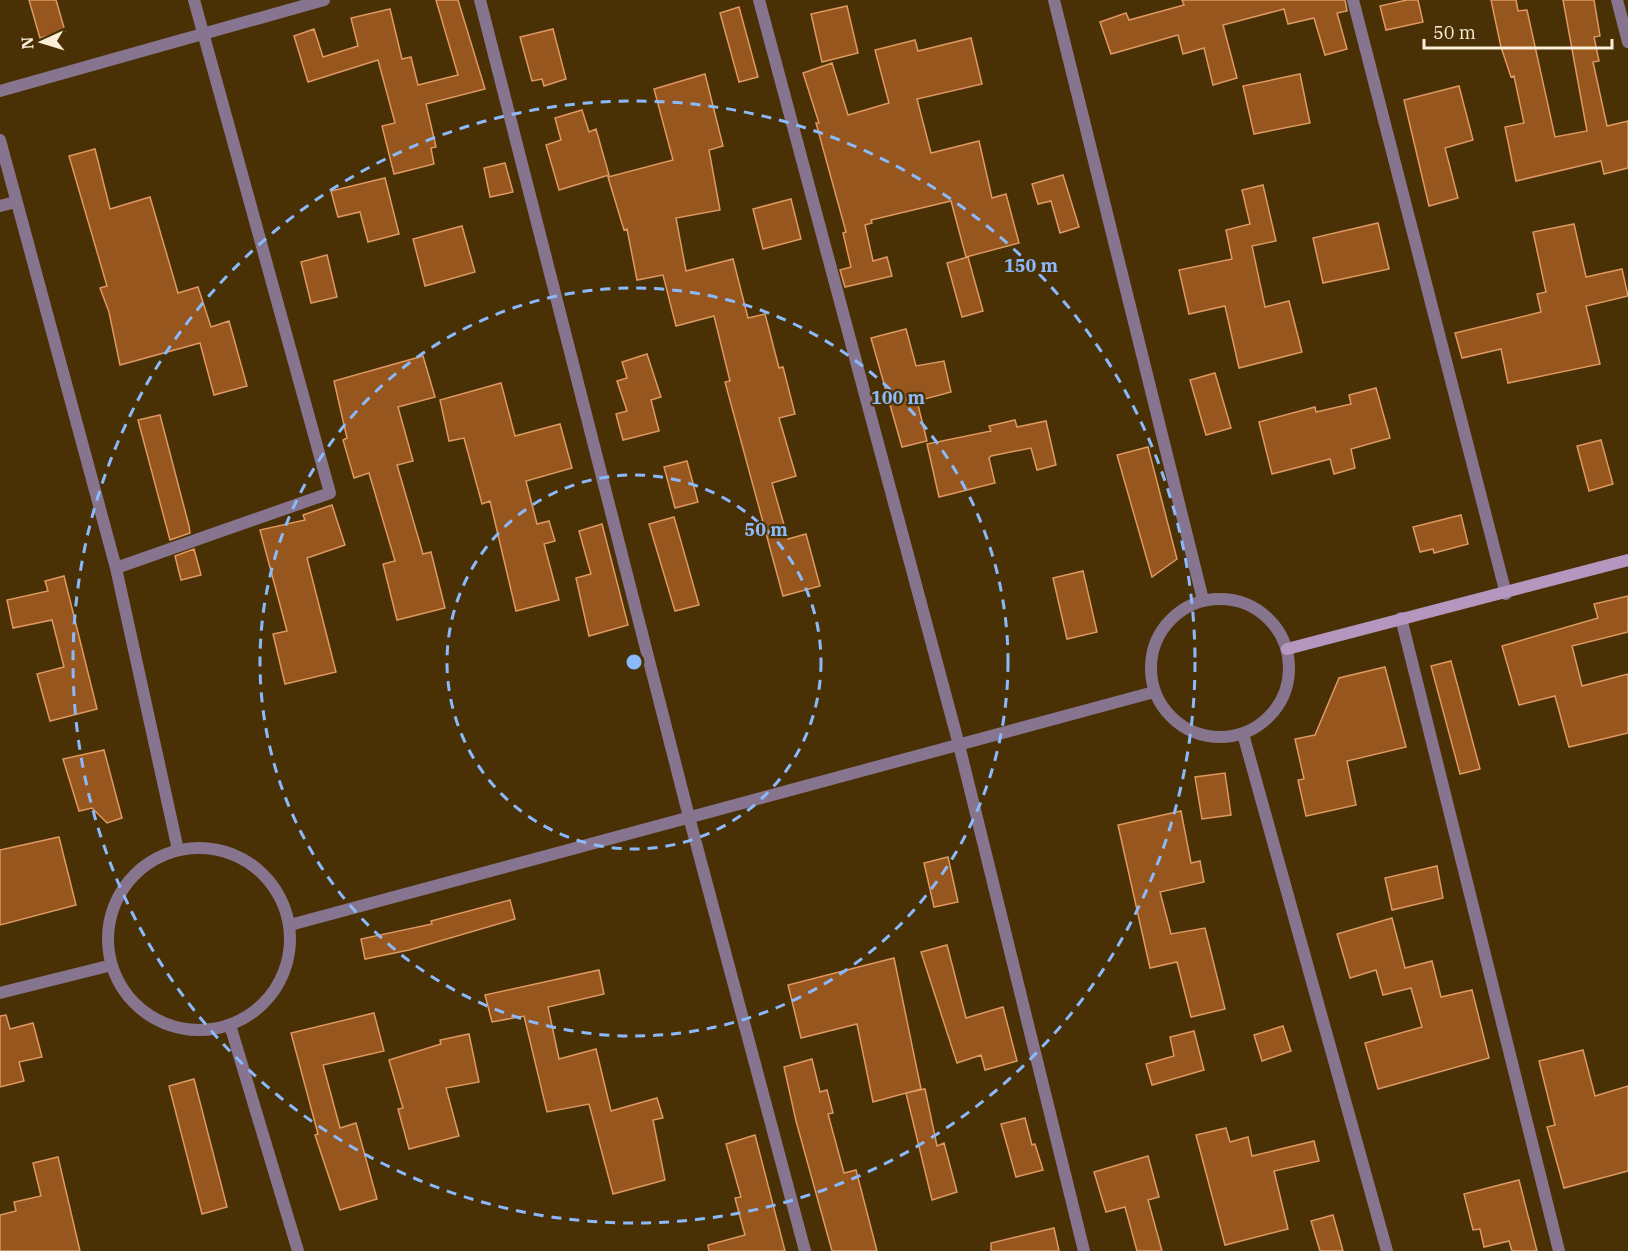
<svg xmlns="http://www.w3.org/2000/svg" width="1628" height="1251" font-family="'IBM Plex Serif',serif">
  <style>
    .building { fill: #96561d; stroke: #de9862; stroke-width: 1.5 }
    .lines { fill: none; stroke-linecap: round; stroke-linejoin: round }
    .street { stroke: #87748e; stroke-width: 12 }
    .secondary { stroke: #b496bf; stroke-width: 12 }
    .ring { fill: none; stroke: #8bbafc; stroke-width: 3; stroke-dasharray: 10 8 }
    .centre { fill: #8bbafc; stroke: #493105; stroke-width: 3 }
    .ring-label { font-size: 18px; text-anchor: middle; font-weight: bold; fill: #8bbafc; stroke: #493105; stroke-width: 4.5; stroke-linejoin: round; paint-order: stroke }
  </style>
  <rect width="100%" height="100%" fill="#493105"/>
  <!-- building -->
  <path class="building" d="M 29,0 L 56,0 L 65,31 L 40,38 Z
    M 436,0 L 458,0 L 485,89 L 426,104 L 436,147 L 431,148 L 434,164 L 394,174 L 382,126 L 395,123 L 378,60 L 308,82 L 294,36 L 314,29 L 323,57 L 358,46 L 351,18 L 390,9 L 402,59 L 411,57 L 418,85 L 458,75 Z
    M 1182,0 L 1345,0 L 1347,11 L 1337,13 L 1347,49 L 1325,55 L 1314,18 L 1288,24 L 1284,9 L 1223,25 L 1237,78 L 1213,85 L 1204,48 L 1183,54 L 1178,35 L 1111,54 L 1100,22 L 1126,13 L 1129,20 L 1184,5 Z
    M 1407,0 L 1418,0 L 1423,22 L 1386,30 L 1380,6 Z
    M 1491,0 L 1516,0 L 1518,11 L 1527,10 L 1555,137 L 1587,131 L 1563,0 L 1594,0 L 1600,36 L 1594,37 L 1599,61 L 1593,62 L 1607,126 L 1628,121 L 1628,168 L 1604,174 L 1601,161 L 1516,181 L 1505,127 L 1524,123 L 1514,76 L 1511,77 L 1501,47 Z
    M 847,6 L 858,53 L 822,62 L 811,14 Z
    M 739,7 L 758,77 L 739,82 L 720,13 Z
    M 553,29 L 566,79 L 544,86 L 542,79 L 532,81 L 520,37 Z
    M 971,38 L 982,84 L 917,99 L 931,153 L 979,141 L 992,198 L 1006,194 L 1019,243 L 966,257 L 951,201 L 871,220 L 872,223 L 865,225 L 873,261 L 887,257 L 892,276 L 845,287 L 840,270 L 851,267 L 843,233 L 846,232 L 816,123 L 819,123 L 803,73 L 832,63 L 848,115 L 889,103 L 875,50 L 915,40 L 918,51 Z
    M 705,74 L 723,146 L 709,150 L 720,210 L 676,218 L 686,271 L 733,259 L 748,318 L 765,314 L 779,368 L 783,367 L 795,414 L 779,418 L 796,476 L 772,483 L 788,539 L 806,534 L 820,586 L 783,596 L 725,382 L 730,381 L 714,316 L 676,326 L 663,275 L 637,280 L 627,229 L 624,230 L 608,177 L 673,160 L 654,89 Z
    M 1300,74 L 1310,123 L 1254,134 L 1243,86 Z
    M 1459,86 L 1473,140 L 1445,148 L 1458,198 L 1429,206 L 1404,100 Z
    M 582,110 L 589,132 L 596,129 L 609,175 L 559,190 L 546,145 L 561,140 L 555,118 Z
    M 95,149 L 110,209 L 150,197 L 178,293 L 198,287 L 211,327 L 229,321 L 247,386 L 214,395 L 200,343 L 120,365 L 109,312 L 100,288 L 107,286 L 69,156 Z
    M 505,163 L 513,192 L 490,197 L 484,168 Z
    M 1063,175 L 1079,227 L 1060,233 L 1051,201 L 1038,204 L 1032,184 Z
    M 385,178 L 399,234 L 368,242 L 360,212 L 338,217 L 331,191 Z
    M 1263,185 L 1276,241 L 1252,246 L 1265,307 L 1289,301 L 1302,352 L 1239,368 L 1225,306 L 1189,314 L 1179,270 L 1232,259 L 1226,230 L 1250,224 L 1242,190 Z
    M 791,199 L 801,239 L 763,249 L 753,209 Z
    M 1378,223 L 1389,269 L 1323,283 L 1313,238 Z
    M 1574,224 L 1586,277 L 1622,269 L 1628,296 L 1586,306 L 1600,364 L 1508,383 L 1501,349 L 1462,358 L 1455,333 L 1541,312 L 1537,294 L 1546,292 L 1533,232 Z
    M 462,226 L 475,272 L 425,286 L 413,239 Z
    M 327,255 L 337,297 L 311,303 L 301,262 Z
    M 968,257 L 983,311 L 962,317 L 947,263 Z
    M 906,329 L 916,366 L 944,361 L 951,392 L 917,401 L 927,441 L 902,447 L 871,338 Z
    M 647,354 L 661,397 L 651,400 L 659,431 L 623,440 L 616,414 L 627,411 L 617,381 L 627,378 L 622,362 Z
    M 423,356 L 435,397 L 398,407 L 413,461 L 397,465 L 423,554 L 431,552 L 445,608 L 397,620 L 383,564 L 395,561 L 369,473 L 354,478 L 343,440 L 347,438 L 334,381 Z
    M 1215,373 L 1231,428 L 1206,435 L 1190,380 Z
    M 501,383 L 515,436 L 560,424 L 572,468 L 526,481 L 537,524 L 549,521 L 555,541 L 544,544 L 559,600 L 516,611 L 490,501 L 482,504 L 464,438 L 449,441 L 440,400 Z
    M 1376,388 L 1390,438 L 1351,449 L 1355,468 L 1334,474 L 1330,459 L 1272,474 L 1259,422 L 1315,407 L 1316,412 L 1351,404 L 1349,395 Z
    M 160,415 L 189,526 L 190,533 L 170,540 L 138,420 Z
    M 1015,420 L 1017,427 L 1046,421 L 1056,465 L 1037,470 L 1031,448 L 991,456 L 989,458 L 995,483 L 939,497 L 927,444 L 991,431 L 989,426 Z
    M 1601,440 L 1613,484 L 1589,491 L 1577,446 Z
    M 1148,447 L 1177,559 L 1152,577 L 1117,455 Z
    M 687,461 L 698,502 L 675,508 L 664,467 Z
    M 332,505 L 345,545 L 307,558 L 336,672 L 285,684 L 273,634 L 287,631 L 260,530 L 305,520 L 303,515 Z
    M 1461,515 L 1468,544 L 1434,553 L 1433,549 L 1420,552 L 1413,527 Z
    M 674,517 L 699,605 L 675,611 L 649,524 Z
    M 602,524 L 628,625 L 589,636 L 576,578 L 591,574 L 579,531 Z
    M 194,549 L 201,575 L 181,580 L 175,556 Z
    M 1083,571 L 1097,632 L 1067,639 L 1053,578 Z
    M 64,576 L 97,709 L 50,721 L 37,674 L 64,667 L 52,620 L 13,628 L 7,600 L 48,591 L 45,581 Z
    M 1628,596 L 1628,632 L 1572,646 L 1582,686 L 1628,674 L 1628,733 L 1569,747 L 1555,696 L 1519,705 L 1502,646 L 1598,618 L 1594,604 Z
    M 1451,661 L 1480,769 L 1460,774 L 1431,666 Z
    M 1385,667 L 1406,747 L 1347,761 L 1356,805 L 1306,816 L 1298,780 L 1304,779 L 1295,739 L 1315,735 L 1339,678 Z
    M 104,750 L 122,818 L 107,823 L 92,808 L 79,811 L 63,759 Z
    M 1225,773 L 1231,815 L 1202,819 L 1195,777 Z
    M 1181,811 L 1191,863 L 1200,861 L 1204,882 L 1160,892 L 1171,934 L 1205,928 L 1225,1009 L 1191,1017 L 1177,962 L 1150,968 L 1118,825 Z
    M 59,837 L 76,905 L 0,925 L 0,850 Z
    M 948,857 L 958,902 L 934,907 L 924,863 Z
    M 1437,866 L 1443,898 L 1392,910 L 1385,878 Z
    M 510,900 L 515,919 L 409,950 L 365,959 L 361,939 L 432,924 L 431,921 Z
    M 1392,918 L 1405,968 L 1432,961 L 1441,997 L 1472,990 L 1489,1058 L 1378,1089 L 1365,1043 L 1422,1027 L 1411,988 L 1383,995 L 1376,970 L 1350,978 L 1337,934 Z
    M 947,945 L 966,1018 L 1003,1007 L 1017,1061 L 985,1070 L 981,1055 L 957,1063 L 921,952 Z
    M 894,958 L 921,1089 L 873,1102 L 857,1024 L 801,1038 L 788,985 Z
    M 599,970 L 604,994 L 548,1007 L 559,1059 L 596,1049 L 611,1111 L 657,1098 L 663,1118 L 653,1120 L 665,1180 L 613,1194 L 589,1104 L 547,1112 L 524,1016 L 492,1022 L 485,995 Z
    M 374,1013 L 384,1051 L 323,1065 L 340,1128 L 356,1123 L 377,1199 L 340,1210 L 315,1135 L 318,1134 L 291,1033 Z
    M 6,1015 L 10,1029 L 33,1023 L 42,1057 L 19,1062 L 24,1081 L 0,1087 L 0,1016 Z
    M 1283,1026 L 1291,1051 L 1262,1061 L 1254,1035 Z
    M 1194,1031 L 1204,1070 L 1152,1085 L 1146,1064 L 1174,1056 L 1170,1037 Z
    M 469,1034 L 479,1082 L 446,1088 L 459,1136 L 409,1149 L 398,1109 L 403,1108 L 389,1060 L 441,1044 L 440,1040 Z
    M 1583,1050 L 1595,1096 L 1628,1086 L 1628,1171 L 1564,1188 L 1547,1127 L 1555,1125 L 1539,1061 Z
    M 812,1059 L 820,1092 L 827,1090 L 833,1113 L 828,1114 L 844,1173 L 856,1170 L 877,1251 L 832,1251 L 796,1121 L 784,1067 Z
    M 194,1079 L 227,1207 L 202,1214 L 169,1086 Z
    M 925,1089 L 937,1146 L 944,1143 L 957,1192 L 932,1200 L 906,1093 Z
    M 1025,1118 L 1032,1145 L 1035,1144 L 1043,1170 L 1016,1177 L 1001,1124 Z
    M 1226,1128 L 1230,1142 L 1248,1137 L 1252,1156 L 1314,1141 L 1319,1161 L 1274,1171 L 1288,1229 L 1225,1245 L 1196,1135 Z
    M 755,1135 L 785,1251 L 709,1251 L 708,1245 L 745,1235 L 735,1198 L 741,1197 L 726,1144 Z
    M 1148,1156 L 1159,1197 L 1148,1200 L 1162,1251 L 1137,1251 L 1125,1207 L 1106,1212 L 1094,1172 Z
    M 58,1157 L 80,1251 L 0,1251 L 0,1215 L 16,1211 L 14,1202 L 41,1196 L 33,1163 Z
    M 1519,1180 L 1537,1251 L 1512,1251 L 1509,1241 L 1484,1247 L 1480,1229 L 1473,1230 L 1464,1194 Z
    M 1333,1215 L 1343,1251 L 1320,1251 L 1311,1221 Z
    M 1054,1228 L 1059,1251 L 991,1251 L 991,1243 Z"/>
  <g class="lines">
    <!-- street -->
    <path class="street" d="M 480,0 L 689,817 L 805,1251
      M 759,0 L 959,745 L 1084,1251
      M 1054,0 L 1203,600
      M 1353,0 L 1506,594
      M 1617,0 L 1628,42
      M 0,91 L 324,0
      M 0,140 L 116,568 L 178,850
      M 0,206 L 16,202
      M 116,568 L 330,493 L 194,0
      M1151 668a69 69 0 1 1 138 0a69 69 0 1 1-138 0Z
      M 1401,618 L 1559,1251
      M 1243,734 L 1387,1251
      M108 939a91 91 0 1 1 182 0a91 91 0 1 1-182 0Z
      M 290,925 L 1154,692
      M 0,993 L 112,965
      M 230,1025 L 298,1251"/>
    <!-- secondary -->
    <path class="secondary" d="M 1287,649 L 1628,560"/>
  </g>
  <!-- distance rings -->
  <g class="ring">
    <circle cx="634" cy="662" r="187"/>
    <circle cx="634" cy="662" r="374"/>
    <circle cx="634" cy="662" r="561"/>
  </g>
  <circle cx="634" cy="662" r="9" class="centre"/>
  <g class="ring-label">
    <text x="1031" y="272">150 m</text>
    <text x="898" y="404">100 m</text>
    <text x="766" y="536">50 m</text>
  </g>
  <!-- north arrow -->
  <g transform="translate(42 42) rotate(266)" stroke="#493105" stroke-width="4.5" paint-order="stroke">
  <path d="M0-4.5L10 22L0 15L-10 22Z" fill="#fcedd7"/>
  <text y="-9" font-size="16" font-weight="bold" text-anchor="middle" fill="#fcedd7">N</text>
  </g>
  <!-- scale -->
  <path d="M1424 39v9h188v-9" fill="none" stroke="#fcedd7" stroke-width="3"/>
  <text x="1433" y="39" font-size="18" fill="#fcedd7" stroke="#493105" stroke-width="4.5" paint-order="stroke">50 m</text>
</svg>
